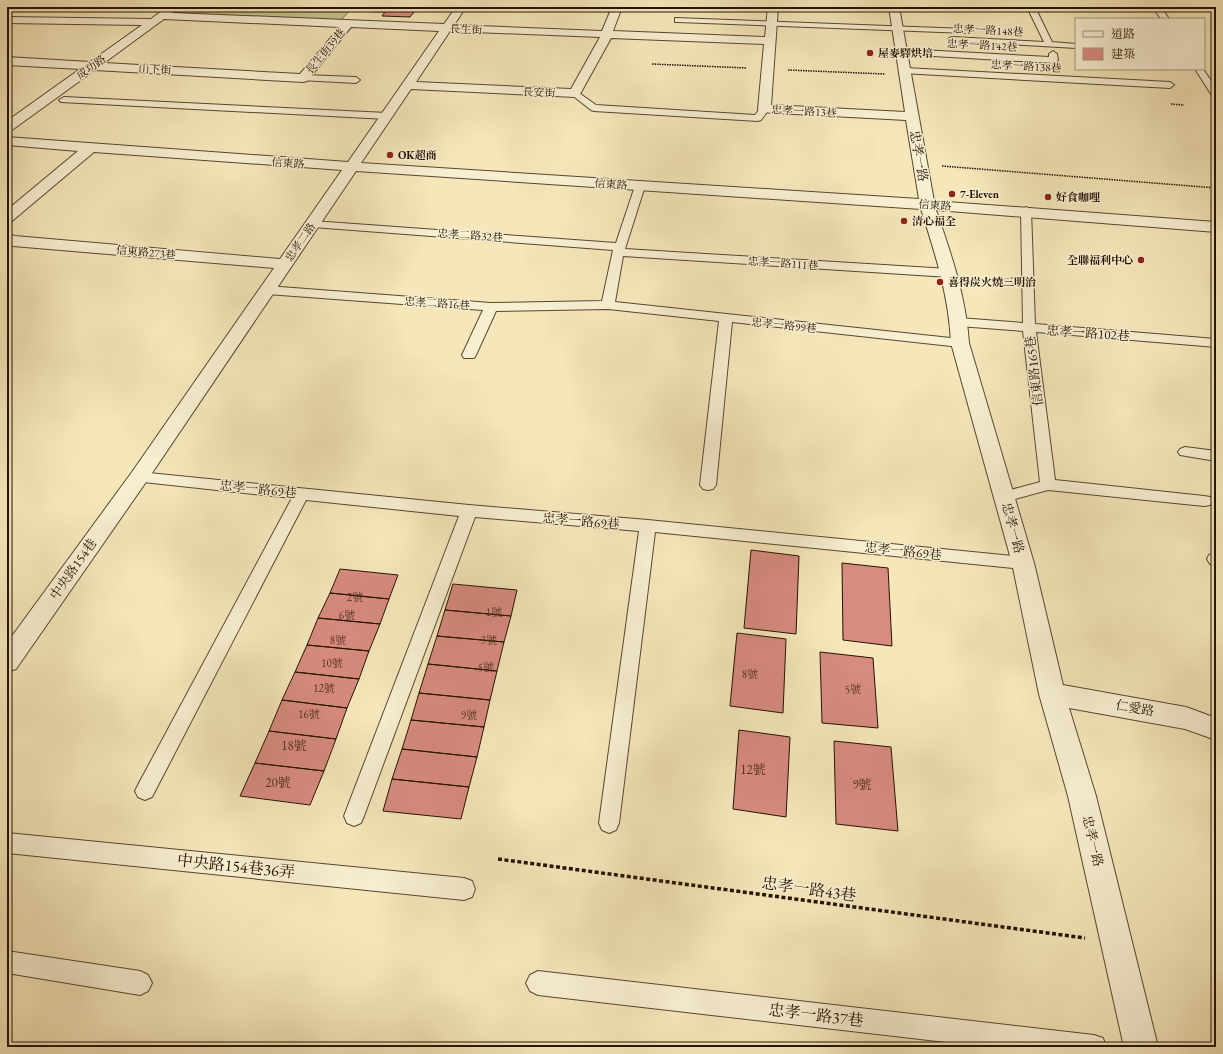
<svg xmlns="http://www.w3.org/2000/svg" width="1223" height="1054" font-family="'EB Garamond','Noto Serif TC',serif">
  <style>
    .green { fill: #c3c38b; stroke: #746a46 }
    .building { fill: #d88b80; stroke: #241200 }
    .lines { fill: none; stroke-linecap: round; stroke-linejoin: round }
    .service-casing { stroke: #58472e; stroke-width: 2 }
    .minor-casing { stroke: #58472e; stroke-width: 2 }
    .path-far1 { stroke: #241200; stroke-width: 1.5; stroke-dasharray: 1.5 1; stroke-linecap: butt }
    .path { stroke: #241200; stroke-width: 3.5; stroke-dasharray: 4 2.5; stroke-linecap: butt }
    .service { fill: #f8efd2; fill-rule: evenodd }
    .minor { fill: #f8efd2; fill-rule: evenodd }
    .poi-dot { fill: #8f2418; stroke: #f8efd2; stroke-width: 1.5 }
    .labels { text-anchor: middle; dominant-baseline: central; stroke-width: 3; stroke-linejoin: round; paint-order: stroke }
    .far-street-label { font-size: 11px; fill: #241200; stroke: #f8efd2 }
    .far-poi-label { font-size: 11px; font-weight: bold; fill: #241200; stroke: #f8efd2; text-anchor: start }
    .number-label { font-size: 11px; fill: #513020 }
    .street-label { font-size: 13px; fill: #241200; stroke: #f8efd2 }
    .near-number-label { font-size: 13px; fill: #513020 }
    .near-street-label { font-size: 16px; fill: #241200; stroke: #f8efd2 }
  </style>
  <rect width="100%" height="100%" fill="#f5e7ba"/>
  <filter id="stains"><feTurbulence type="fractalNoise" baseFrequency=".005" numOctaves="4"/><feColorMatrix values="0 0 0 0 .2 0 0 0 0 .09 0 0 0 0 .02 0 0 0 .5 -.17"/></filter>
  <radialGradient id="worn" r=".72"><stop offset=".6" stop-color="#630" stop-opacity="0"/><stop offset="1" stop-color="#630" stop-opacity=".3"/></radialGradient>
  <!-- green -->
  <path class="green" d="M 185,7 L 353,7 L 341,20 L 177,13 Z"/>
  <!-- building -->
  <path class="building" d="M 353,7 L 418,7 L 410,17 L 382,16 L 385,12 L 350,11 Z
    M 751,550 L 799,556 L 796,634 L 744,628 Z
    M 842,563 L 888,568 L 892,646 L 843,640 Z
    M 340,569 L 398,575 L 389,599 L 330,593 Z
    M 453,584 L 517,590 L 511,616 L 445,610 Z
    M 330,593 L 389,599 L 380,624 L 318,618 Z
    M 445,610 L 511,616 L 504,642 L 437,636 Z
    M 318,618 L 380,624 L 369,651 L 307,645 Z
    M 737,633 L 786,639 L 783,713 L 730,706 Z
    M 437,636 L 504,642 L 497,671 L 428,664 Z
    M 307,645 L 369,651 L 359,679 L 295,672 Z
    M 820,652 L 873,658 L 878,728 L 822,723 Z
    M 428,664 L 497,671 L 490,700 L 419,693 Z
    M 295,672 L 359,679 L 347,708 L 282,700 Z
    M 419,693 L 490,700 L 484,727 L 411,720 Z
    M 282,700 L 347,708 L 336,739 L 269,731 Z
    M 411,720 L 484,727 L 477,757 L 402,749 Z
    M 739,730 L 790,737 L 786,817 L 733,809 Z
    M 269,731 L 336,739 L 324,771 L 255,763 Z
    M 834,741 L 891,747 L 898,831 L 836,824 Z
    M 402,749 L 477,757 L 469,787 L 392,779 Z
    M 255,763 L 324,771 L 310,805 L 240,796 Z
    M 392,779 L 469,787 L 461,819 L 383,811 Z"/>
  <g class="lines">
    <!-- service casing -->
    <g class="service-casing">
      <path id="service" d="M 1027,7 L 1035,7 L 1052,42 L 1076,44 L 1076,48 L 952,41 L 948,39 L 952,37 L 1044,42 Z
        M 1153,7 L 1161,7 L 1169,19 L 1161,19 Z
        M 675,18 L 967,29 L 971,31 L 967,33 L 678,22 L 675,22 Z
        M 902,49 L 1049,57 L 1049,54 L 1053,51 L 1057,54 L 1058,60 L 1054,63 L 899,54 L 898,52 Z
        M 905,68 L 1170,82 L 1174,85 L 1170,88 L 902,73 L 901,71 L 902,69 Z
        M 1195,69 L 1203,69 L 1216,88 L 1216,98 L 1213,97 Z
        M 303,75 L 356,77 L 360,80 L 356,83 L 300,80 L 299,78 Z
        M 575,90 L 596,105 L 755,115 L 761,107 L 767,107 L 769,109 L 761,120 L 758,121 L 594,111 L 591,110 L 572,95 L 570,93 L 572,91 Z
        M 64,97 L 387,113 L 392,116 L 387,119 L 61,102 L 59,100 Z
        M 640,183 L 645,186 L 625,249 L 949,269 L 953,270 L 955,273 L 953,276 L 949,277 L 623,256 L 615,302 L 960,339 L 965,340 L 967,343 L 965,346 L 960,347 L 732,322 L 716,485 L 713,489 L 708,490 L 703,489 L 700,485 L 719,321 L 608,309 L 496,311 L 476,355 L 474,358 L 464,358 L 462,355 L 483,310 L 267,294 L 263,293 L 261,290 L 263,287 L 267,286 L 491,303 L 602,301 L 613,250 L 313,227 L 307,224 L 313,221 L 616,243 L 635,186 Z
        M 1026,207 L 1031,210 L 1035,324 L 1216,339 L 1216,347 L 1036,332 L 1055,480 L 1204,496 L 1210,497 L 1212,501 L 1210,505 L 1204,506 L 1048,490 L 1004,502 L 999,501 L 996,497 L 999,493 L 1040,482 L 1023,331 L 959,326 L 955,325 L 953,322 L 955,319 L 959,318 L 1023,323 L 1021,210 Z
        M 1185,447 L 1216,451 L 1216,461 L 1180,455 L 1178,452 L 1180,449 Z
        M 139,472 L 469,505 L 648,520 L 1023,557 L 1029,559 L 1031,563 L 1029,567 L 1023,569 L 655,532 L 619,823 L 616,830 L 609,833 L 602,830 L 599,823 L 639,531 L 475,517 L 364,816 L 361,823 L 354,826 L 347,823 L 344,816 L 459,516 L 306,500 L 152,797 L 145,800 L 138,797 L 135,791 L 138,785 L 292,498 L 134,481 L 131,477 L 134,473 Z
        M 1215,553 L 1216,553 L 1216,566 L 1210,564 L 1207,559 L 1209,555 Z
        M 7,833 L 464,878 L 472,881 L 475,889 L 472,897 L 464,900 L 7,853 Z
        M 7,951 L 140,971 L 148,975 L 152,983 L 148,991 L 140,995 L 7,973 Z
        M 538,971 L 1094,1035 L 1103,1038 L 1106,1047 L 989,1047 L 538,995 L 530,991 L 526,983 L 530,975 Z"/>
    </g>
    <!-- minor casing -->
    <g class="minor-casing">
      <path id="minor" d="M 167,7 L 179,7 L 172,13 L 444,24 L 456,7 L 466,7 L 454,25 L 602,31 L 612,7 L 622,7 L 613,31 L 765,37 L 768,7 L 778,7 L 771,105 L 905,112 L 889,7 L 899,7 L 934,201 L 1216,222 L 1216,232 L 936,210 C 951,253 966,297 969,343 L 1034,563 L 1063,685 L 1186,707 L 1216,718 L 1216,740 L 1185,729 L 1069,708 L 1096,796 L 1158,1047 L 1124,1047 L 1068,796 L 1039,694 L 1012,563 L 951,343 C 949,296 935,253 921,209 L 356,171 L 146,482 L 16,669 L 7,672 L 7,643 L 132,472 L 274,268 L 13,246 L 7,244 L 7,234 L 15,236 L 280,259 L 342,170 L 94,152 L 12,221 L 7,223 L 7,210 L 78,151 L 7,145 L 7,137 L 348,162 L 439,31 L 351,27 L 307,81 L 303,82 L 95,70 L 12,130 L 7,131 L 7,121 L 80,69 L 7,65 L 7,57 L 90,62 L 142,25 L 7,23 L 7,17 L 151,19 ZM 164,19 L 340,27 L 300,74 L 104,63 ZM 450,31 L 600,37 L 571,89 L 416,82 ZM 611,38 L 764,44 L 758,109 L 759,112 L 906,120 L 919,199 L 361,163 L 411,89 L 575,97 L 579,96 Z"/>
    </g>
    <!-- path-far1 -->
    <path class="path-far1" d="M 652,64 L 747,68
      M 788,70 L 885,74
      M 1171,104 L 1184,105
      M 942,166 L 1216,188"/>
    <!-- path -->
    <path class="path" d="M 498,859 L 1085,938"/>
    <!-- service -->
    <use href="#service" class="service"/>
    <!-- minor -->
    <use href="#minor" class="minor"/>
  </g>
  <!-- markers -->
  <g class="poi-dot">
    <circle cx="870" cy="53" r="4"/>
    <circle cx="390" cy="155" r="4"/>
    <circle cx="952" cy="194" r="4"/>
    <circle cx="1048" cy="197" r="4"/>
    <circle cx="904" cy="221" r="4"/>
    <circle cx="1141" cy="260" r="4"/>
    <circle cx="940" cy="282" r="4"/>
  </g>
  <g class="labels">
    <!-- far-street labels -->
    <g class="far-street-label">
      <text transform="translate(466 29) rotate(3)">長生街</text>
      <text transform="translate(988 30) rotate(3)">忠孝一路148巷</text>
      <text transform="translate(982 45) rotate(3)">忠孝一路142巷</text>
      <text transform="translate(325 51) rotate(-50)">長生街39巷</text>
      <text transform="translate(1026 66) rotate(3)">忠孝一路138巷</text>
      <text transform="translate(91 67) rotate(-35)">成功路</text>
      <text transform="translate(155 69) rotate(3)">山下街</text>
      <text transform="translate(539 92) rotate(3)">長安街</text>
      <text transform="translate(804 111) rotate(3)">忠孝一路13巷</text>
      <text transform="translate(288 163) rotate(4)">信東路</text>
      <text transform="translate(611 184) rotate(4)">信東路</text>
      <text transform="translate(935 205) rotate(4)">信東路</text>
      <text transform="translate(470 235) rotate(4)">忠孝二路32巷</text>
      <text transform="translate(300 242) rotate(-55)">忠孝二路</text>
      <text transform="translate(146 252) rotate(5)">信東路273巷</text>
      <text transform="translate(783 263) rotate(4)">忠孝一路111巷</text>
      <text transform="translate(437 303) rotate(4)">忠孝二路16巷</text>
      <text transform="translate(784 325) rotate(6)">忠孝一路99巷</text>
    </g>
    <!-- far-poi labels -->
    <g class="far-poi-label">
      <text x="878" y="53">屋麥驛烘培</text>
      <text x="398" y="155">OK超商</text>
      <text x="960" y="194">7-Eleven</text>
      <text x="1056" y="197">好食咖哩</text>
      <text x="912" y="221">清心福全</text>
      <text x="1133" y="260" text-anchor="end">全聯福利中心</text>
      <text x="948" y="282">喜得炭火燒三明治</text>
    </g>
    <!-- number labels -->
    <g class="number-label">
      <text x="355" y="597">2號</text>
      <text x="494" y="612">1號</text>
      <text x="347" y="615">6號</text>
      <text x="338" y="640">8號</text>
      <text x="489" y="640">3號</text>
      <text x="332" y="663">10號</text>
      <text x="486" y="667">5號</text>
      <text x="750" y="674">8號</text>
      <text x="324" y="688">12號</text>
      <text x="853" y="689">5號</text>
      <text x="309" y="714">16號</text>
      <text x="469" y="715">9號</text>
    </g>
    <!-- street labels -->
    <g class="street-label">
      <text transform="translate(919 156) rotate(80)">忠孝一路</text>
      <text transform="translate(1088 333) rotate(4)">忠孝一路102巷</text>
      <text transform="translate(1034 371) rotate(-97)">信東路165巷</text>
      <text transform="translate(258 489) rotate(6)">忠孝一路69巷</text>
      <text transform="translate(581 521) rotate(5)">忠孝一路69巷</text>
      <text transform="translate(1013 528) rotate(75)">忠孝一路</text>
      <text transform="translate(903 551) rotate(6)">忠孝一路69巷</text>
      <text transform="translate(73 569) rotate(-55)">中央路154巷</text>
      <text transform="translate(1135 708) rotate(10)">仁愛路</text>
      <text transform="translate(1093 841) rotate(77)">忠孝一路</text>
    </g>
    <!-- near-number labels -->
    <g class="near-number-label">
      <text x="294" y="745">18號</text>
      <text x="753" y="769">12號</text>
      <text x="278" y="782">20號</text>
      <text x="862" y="784">9號</text>
    </g>
    <!-- near-street labels -->
    <g class="near-street-label">
      <text transform="translate(236 866) rotate(6)">中央路154巷36弄</text>
      <text transform="translate(809 889) rotate(8)">忠孝一路43巷</text>
      <text transform="translate(816 1015) rotate(7)">忠孝一路37巷</text>
    </g>
  </g>
  <!-- margin -->
  <rect width="1223" height="1054" fill="none" stroke="#f5e7ba" stroke-width="24"/>
  <rect x="8" y="8" width="1207" height="1038" fill="none" stroke="#241200" stroke-width="2"/>
  <rect x="12" y="12" width="1199" height="1030" fill="none" stroke="#241200"/>
  <!-- legend -->
  <rect x="1075" y="18" width="130" height="52" fill="#f8efd2" stroke="#a3977e"/>
  <rect x="1083" y="31" width="20" height="6" fill="#f8efd2" stroke="#a3977e"/>
  <text x="1111" y="38" font-size="12" fill="#241200">道路</text>
  <rect x="1083" y="48" width="20" height="12" fill="#d88b80" stroke="#a3977e"/>
  <text x="1111" y="58" font-size="12" fill="#241200">建築</text>
  <rect width="100%" height="100%" filter="url(#stains)"/>
  <rect width="100%" height="100%" fill="url(#worn)"/>
</svg>
